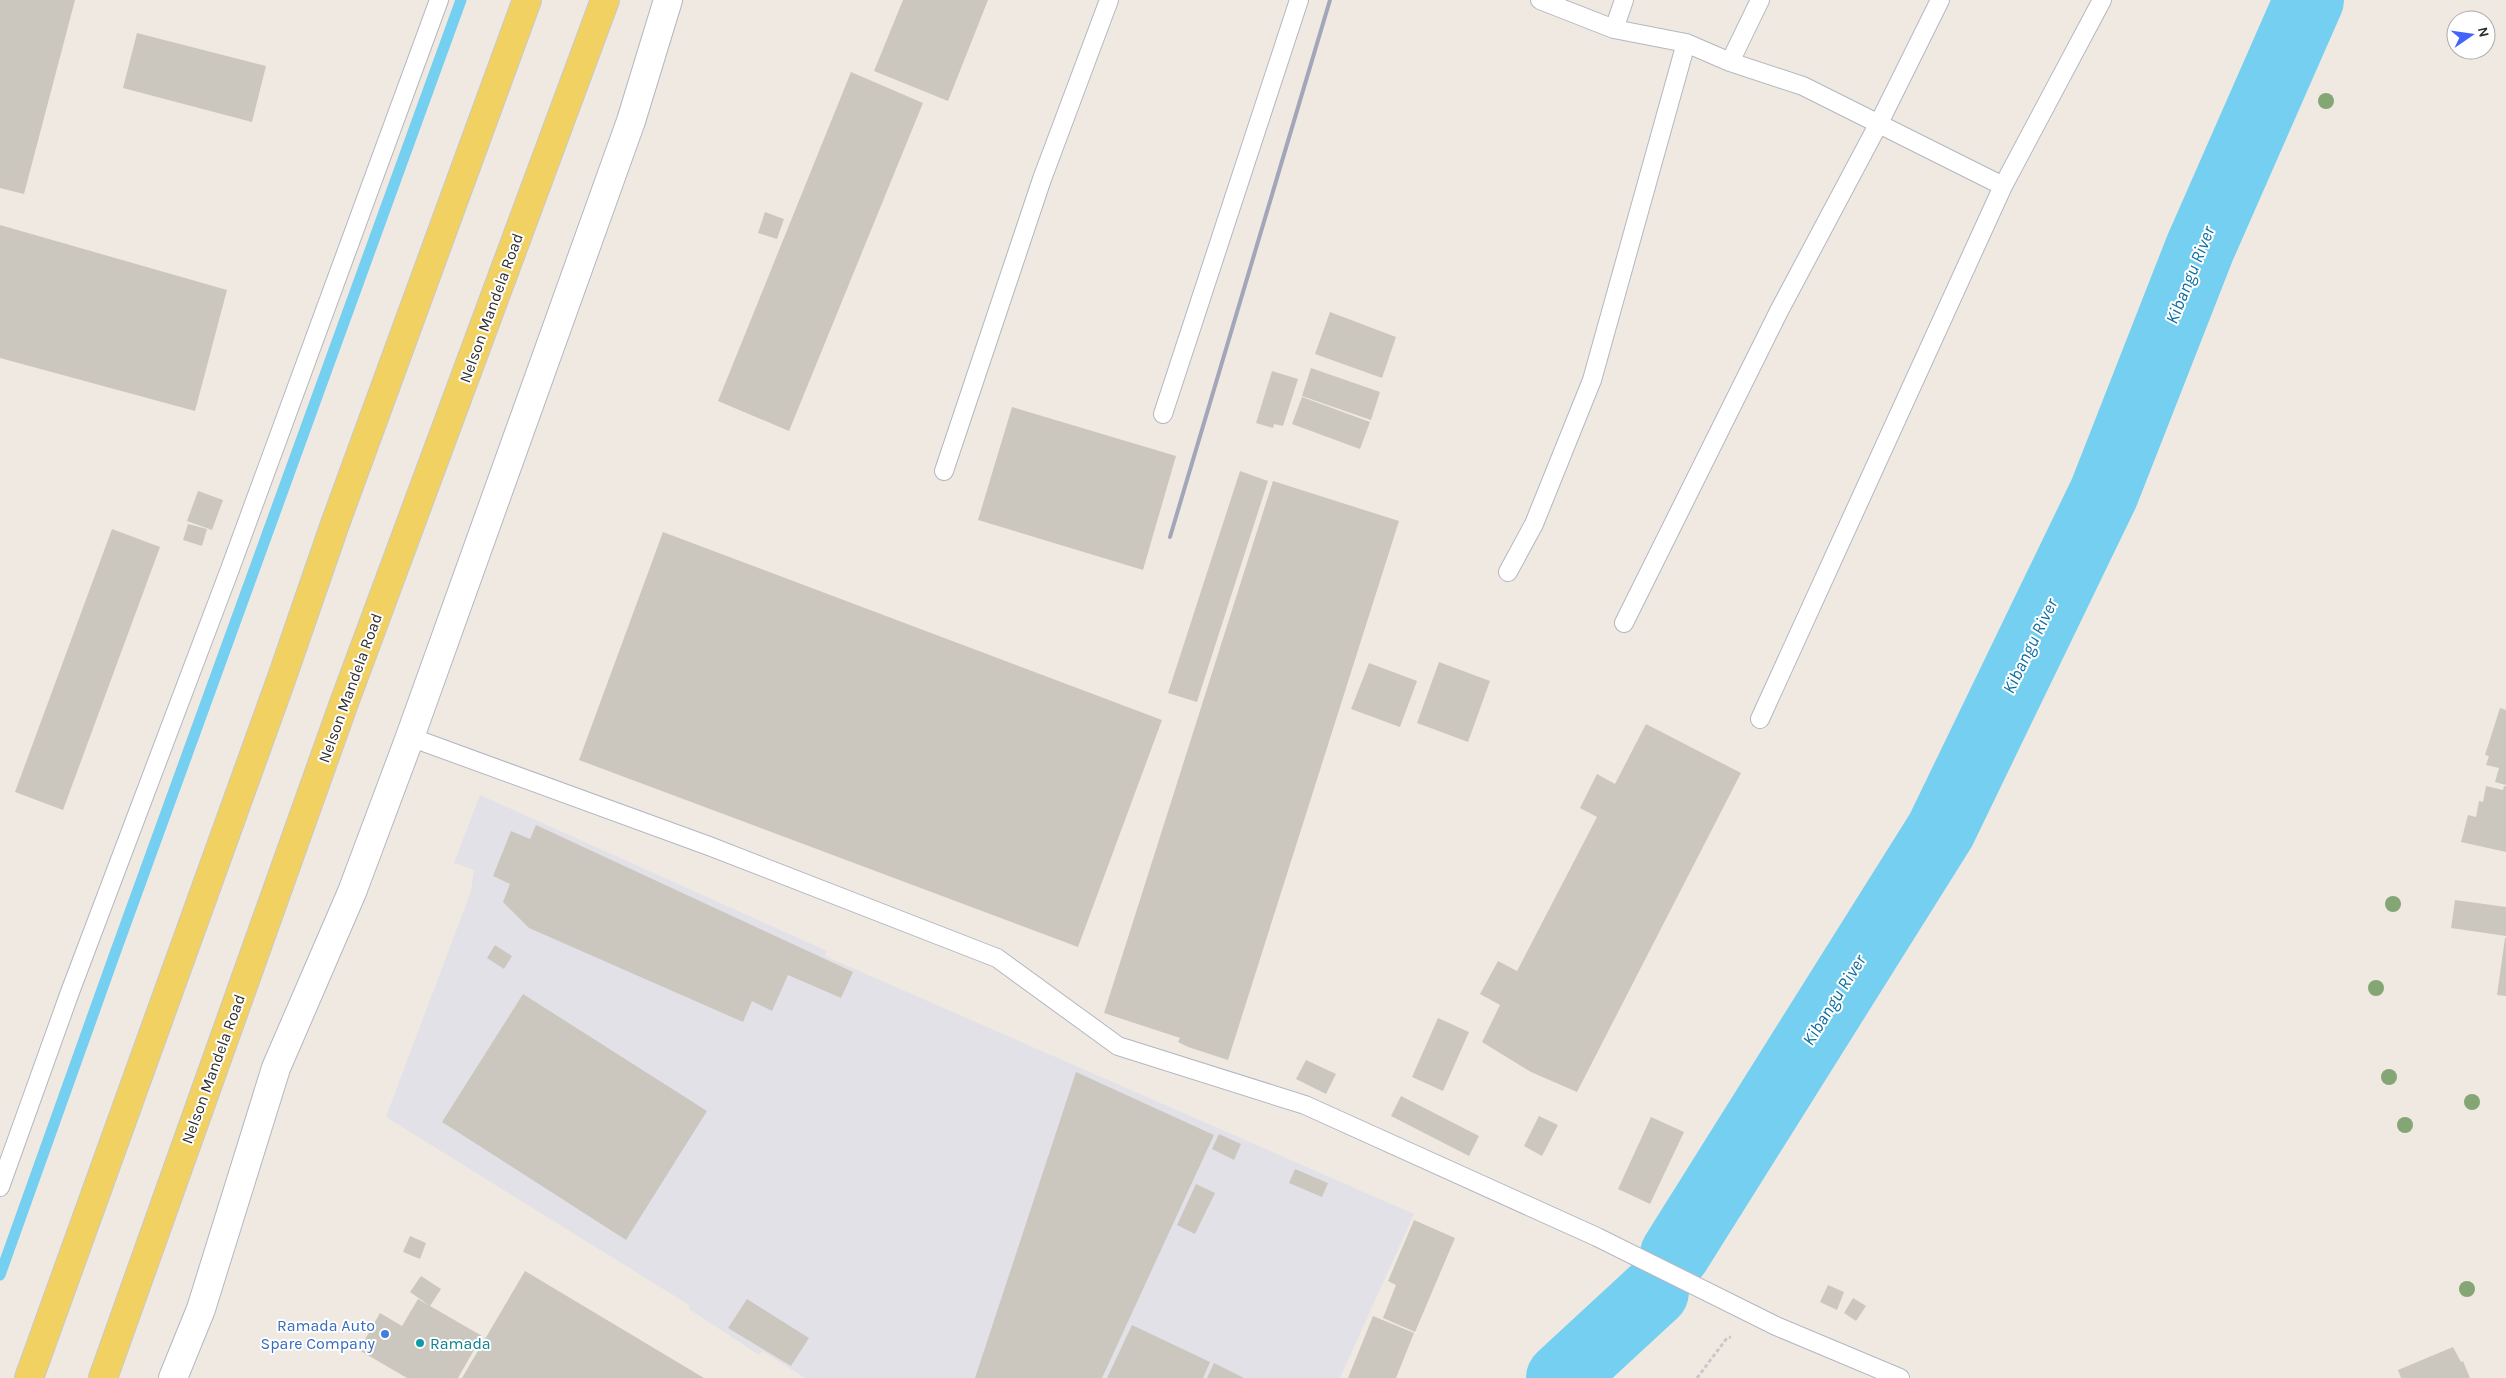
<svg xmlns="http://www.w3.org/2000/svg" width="2506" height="1378" font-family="Karla,sans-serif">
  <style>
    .industrial { fill: #e3e1e8 }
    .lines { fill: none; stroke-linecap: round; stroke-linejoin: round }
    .stream { stroke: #75cff0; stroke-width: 11 }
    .river { stroke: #75cff0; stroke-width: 70 }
    .building { fill: #cbc7bf }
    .lane-casing { stroke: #b4b7c1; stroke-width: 20 }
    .street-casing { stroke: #b4b7c1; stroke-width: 30 }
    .primary-casing { stroke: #c9c9c9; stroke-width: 30 }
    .path { stroke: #c9c9c9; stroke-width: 3; stroke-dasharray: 4 2.5; stroke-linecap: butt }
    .lane { stroke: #fff; stroke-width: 18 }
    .street { stroke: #fff; stroke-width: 28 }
    .primary { stroke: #f2d163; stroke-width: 28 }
    .rail { stroke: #a3a6b8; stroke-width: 4 }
    .tree { fill: #84a574 }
    .shop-dot { fill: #3f7fe0; stroke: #fff; stroke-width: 2 }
    .culture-dot { fill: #0f9aa8; stroke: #fff; stroke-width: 2 }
    .labels { text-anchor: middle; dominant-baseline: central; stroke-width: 4; stroke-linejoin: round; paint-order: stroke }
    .street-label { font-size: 16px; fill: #2e2e2e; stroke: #fff }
    .shop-label { font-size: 16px; fill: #366cbe; stroke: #fff; text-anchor: end }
    .culture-label { font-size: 16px; fill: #0d838f; stroke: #fff; text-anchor: start }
    .water-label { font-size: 18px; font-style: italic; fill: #0d6fa3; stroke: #fff }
  </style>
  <rect width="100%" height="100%" fill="#efe9e1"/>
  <!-- industrial -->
  <path class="industrial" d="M 480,795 L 827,951 L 825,956 L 1414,1214 L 1340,1378 L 805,1378 L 762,1351 L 759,1355 L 689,1309 L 689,1305 L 386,1117 L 471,891 L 474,870 L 454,863 Z"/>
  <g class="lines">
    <!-- stream -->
    <path class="stream" d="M 0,1275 L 114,956 L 461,0"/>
    <!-- river -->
    <path class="river" d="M 1675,1254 L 1941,830 L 2104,493 L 2200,248 L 2309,0
      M 1561,1378 L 1654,1292"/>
  </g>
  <!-- building -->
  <path class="building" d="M 0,0 L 75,0 L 24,194 L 0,188 Z
    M 903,0 L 988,0 L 948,101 L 874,71 Z
    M 137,33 L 266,66 L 252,122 L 123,88 Z
    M 851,72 L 923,103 L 789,431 L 718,401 Z
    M 765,212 L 784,219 L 777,239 L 758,233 Z
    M 0,225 L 227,290 L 195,411 L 0,358 Z
    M 1330,312 L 1396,337 L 1382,378 L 1315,354 Z
    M 1311,368 L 1380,392 L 1371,420 L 1302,396 Z
    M 1272,371 L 1298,379 L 1283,426 L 1274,424 L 1273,428 L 1256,423 Z
    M 1302,397 L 1370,422 L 1360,449 L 1292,424 Z
    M 1012,407 L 1176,456 L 1143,570 L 978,520 Z
    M 1240,471 L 1268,481 L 1197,702 L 1168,693 Z
    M 1273,481 L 1399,521 L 1228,1060 L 1188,1047 L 1178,1042 L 1180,1038 L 1104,1013 Z
    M 198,491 L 223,500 L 212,530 L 187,521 Z
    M 188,524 L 207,529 L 202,546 L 183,540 Z
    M 112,529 L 160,547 L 63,810 L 15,792 Z
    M 663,532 L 1162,720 L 1078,947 L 579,760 Z
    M 1439,662 L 1490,681 L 1468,742 L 1417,723 Z
    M 1369,663 L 1417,681 L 1400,727 L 1351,709 Z
    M 2500,708 L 2506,710 L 2506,785 L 2495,782 L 2499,768 L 2486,765 L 2489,756 L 2485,755 Z
    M 1646,724 L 1741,773 L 1577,1092 L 1531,1072 L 1482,1042 L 1500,1005 L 1480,994 L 1498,961 L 1517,971 L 1597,817 L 1580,808 L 1597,774 L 1615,784 Z
    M 2486,786 L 2503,790 L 2504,786 L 2506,786 L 2506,852 L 2461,842 L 2468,815 L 2476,817 L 2479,801 L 2483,802 Z
    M 536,825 L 853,972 L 841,998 L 788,975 L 772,1011 L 752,1001 L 743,1022 L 529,928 L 503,902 L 510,884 L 493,876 L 511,831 L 530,839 Z
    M 2455,900 L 2506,907 L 2506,936 L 2451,928 Z
    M 2505,938 L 2506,938 L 2506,996 L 2497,995 Z
    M 495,945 L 512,956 L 504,969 L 487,958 Z
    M 523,994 L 707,1111 L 626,1240 L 442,1122 Z
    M 1438,1018 L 1469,1032 L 1443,1091 L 1412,1077 Z
    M 1306,1060 L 1336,1074 L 1326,1094 L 1296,1079 Z
    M 1076,1072 L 1214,1135 L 1102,1378 L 975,1378 Z
    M 1401,1096 L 1479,1136 L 1469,1156 L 1391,1116 Z
    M 1539,1116 L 1558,1125 L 1542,1156 L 1524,1146 Z
    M 1651,1117 L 1684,1132 L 1650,1204 L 1618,1189 Z
    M 1219,1134 L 1241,1144 L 1234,1160 L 1212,1149 Z
    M 1295,1169 L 1328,1183 L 1322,1197 L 1289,1183 Z
    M 1196,1184 L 1215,1193 L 1195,1234 L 1177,1225 Z
    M 1414,1220 L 1455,1238 L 1415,1332 L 1383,1318 L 1396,1285 L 1388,1281 Z
    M 410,1236 L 426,1243 L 420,1259 L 403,1252 Z
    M 525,1271 L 704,1378 L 462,1378 Z
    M 421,1276 L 441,1289 L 430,1306 L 410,1292 Z
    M 1828,1285 L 1844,1292 L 1837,1310 L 1820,1302 Z
    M 1853,1298 L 1866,1306 L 1856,1321 L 1844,1313 Z
    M 418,1299 L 482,1336 L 458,1378 L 407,1378 L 359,1350 L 380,1313 L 402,1326 Z
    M 747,1299 L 809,1338 L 791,1366 L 728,1328 Z
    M 1373,1316 L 1414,1333 L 1396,1378 L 1348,1378 Z
    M 1132,1325 L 1210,1362 L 1203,1378 L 1107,1378 Z
    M 2453,1347 L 2461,1362 L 2463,1361 L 2470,1378 L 2401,1378 L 2398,1370 Z
    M 1214,1363 L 1244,1378 L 1207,1378 Z"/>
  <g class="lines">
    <!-- lane casing -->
    <g class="lane-casing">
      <path id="lane" d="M 1540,0 L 1614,29 L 1686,43 L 1730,62 L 1803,86 L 2003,186
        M 1614,29 L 1624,0
        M 1730,62 L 1760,0
        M 1163,414 L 1299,0
        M 944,471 L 1042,179 L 1109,0
        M 1508,572 L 1534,524 L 1592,380 L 1686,43
        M 1624,623 L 1779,311 L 1879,123 L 1940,0
        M 1760,719 L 2003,186 L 2102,0
        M 410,737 L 709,846 L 997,958 L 1118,1046 L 1305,1105 L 1597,1237 L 1776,1326 L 1900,1378
        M 0,1187 L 70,992 L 230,569 L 439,0"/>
    </g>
    <!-- street casing -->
    <g class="street-casing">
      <path id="street" d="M 173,1378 L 201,1309 L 276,1068 L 352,892 L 410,737 L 631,121 L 668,0"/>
    </g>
    <!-- primary casing -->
    <g class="primary-casing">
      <path id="primary" d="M 29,1378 L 281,680 L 335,524 L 527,0
        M 103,1378 L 344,703 L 605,0"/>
    </g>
    <!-- path -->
    <path class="path" d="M 1697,1378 L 1727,1338 L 1731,1337"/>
    <!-- lane -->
    <use href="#lane" class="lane"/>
    <!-- street -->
    <use href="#street" class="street"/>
    <!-- primary -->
    <use href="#primary" class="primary"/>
    <!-- rail -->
    <path class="rail" d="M 1170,537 L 1330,0"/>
  </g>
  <!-- trees -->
  <g class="tree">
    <circle cx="2326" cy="101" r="8"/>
    <circle cx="2393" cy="904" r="8"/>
    <circle cx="2376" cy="988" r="8"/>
    <circle cx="2389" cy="1077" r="8"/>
    <circle cx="2472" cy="1102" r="8"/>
    <circle cx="2405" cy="1125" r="8"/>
    <circle cx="2467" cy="1289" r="8"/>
  </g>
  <!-- markers -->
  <circle class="shop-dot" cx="385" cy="1334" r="5"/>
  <circle class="culture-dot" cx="420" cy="1343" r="5"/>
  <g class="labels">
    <!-- street labels -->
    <g class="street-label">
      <text transform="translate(491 308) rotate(-70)">Nelson Mandela Road</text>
      <text transform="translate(350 688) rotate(-70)">Nelson Mandela Road</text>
      <text transform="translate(213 1069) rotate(-70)">Nelson Mandela Road</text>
    </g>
    <!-- shop labels -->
    <g class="shop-label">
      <text x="375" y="1325">Ramada Auto<tspan x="375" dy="18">Spare Company</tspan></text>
    </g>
    <!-- culture labels -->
    <g class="culture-label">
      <text x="430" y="1343">Ramada</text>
    </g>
    <!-- water labels -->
    <g class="water-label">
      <text transform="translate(2190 275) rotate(-68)">Kibangu River</text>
      <text transform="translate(2030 646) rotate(-64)">Kibangu River</text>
      <text transform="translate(1834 1000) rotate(-58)">Kibangu River</text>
    </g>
  </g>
  <!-- north arrow -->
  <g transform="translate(2471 35) rotate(77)"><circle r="24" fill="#ffffff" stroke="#ababab"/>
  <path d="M0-4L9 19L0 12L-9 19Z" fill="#4264fb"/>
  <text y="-8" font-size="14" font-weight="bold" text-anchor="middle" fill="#2e2e2e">N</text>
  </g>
</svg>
